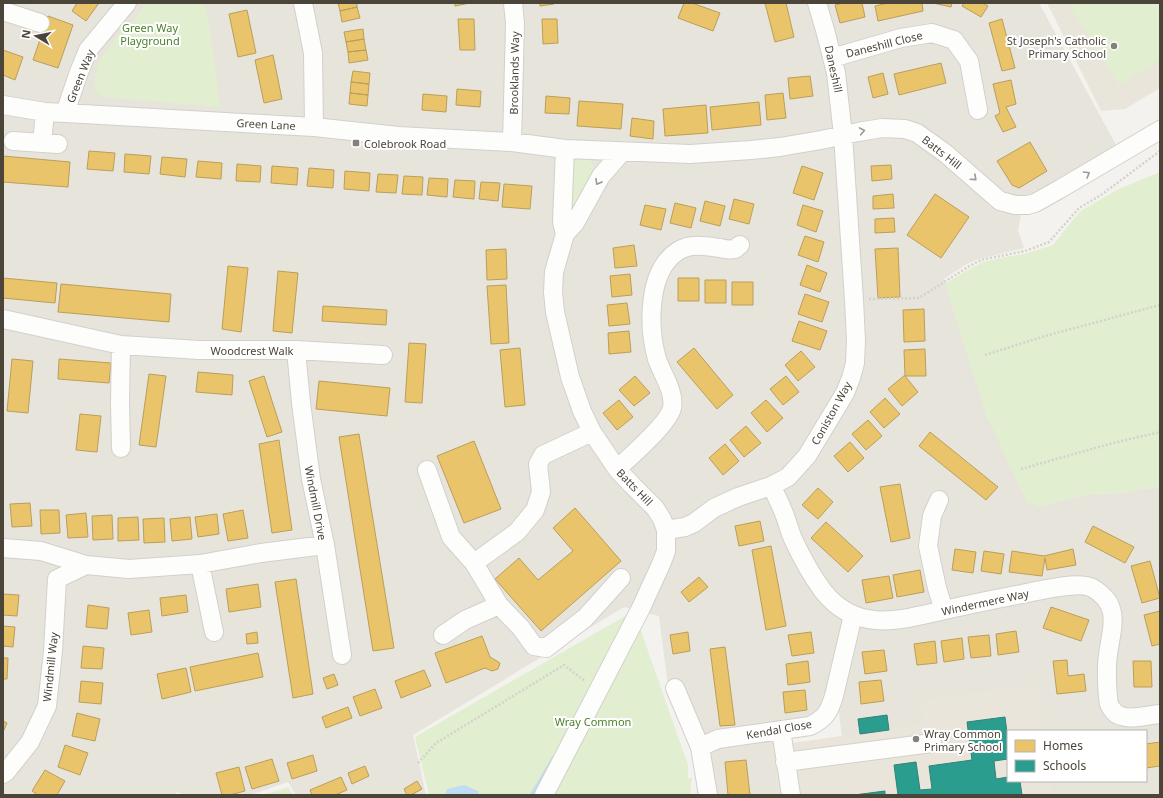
<svg xmlns="http://www.w3.org/2000/svg" width="1163" height="798" font-family="'Noto Sans',sans-serif">
  <style>
    .residential { fill: #e7e4dc }
    .education { fill: #eae5da }
    .green { fill: #e1eecf }
    .water { fill: #c0ddf1 }
    .homes { fill: #e9c46a; stroke: #ba9e5b }
    .schools { fill: #2a9d8f; stroke: #348275 }
    .lines { fill: none; stroke-linecap: round; stroke-linejoin: round }
    .stream { stroke: #c0ddf1; stroke-width: 4 }
    .minor-casing { stroke: #d2d0cb; stroke-width: 20 }
    .path { stroke: #d3d2cc; stroke-width: 2.5; stroke-dasharray: 2 2; stroke-linecap: butt }
    .minor { stroke: #fdfdfc; stroke-width: 18 }
    .oneway { stroke: #9b9791 }
    .poi-dot { fill: #868178; stroke: #fff; stroke-width: 1.5 }
    .labels { text-anchor: middle; dominant-baseline: central; stroke-width: 4; stroke-linejoin: round; paint-order: stroke }
    .park-label { font-size: 11px; fill: #4a7f2a; stroke: #fff }
    .poi-label { font-size: 11px; fill: #4b4439; stroke: #fff; text-anchor: start }
    .street-label { font-size: 11px; fill: #4b4439; stroke: #fff }
  </style>
  <rect width="100%" height="100%" fill="#f4f2ee"/>
  <!-- residential -->
  <path class="residential" d="M 3,3 L 1039,3 L 1116,145 L 1036,194 L 1025,197 L 1018,230 L 1024,248 L 976,260 L 967,264 L 944,279 L 987,416 L 1039,506 L 1088,494 L 1125,493 L 1136,490 L 1152,488 L 1160,488 L 1160,795 L 1041,795 L 1039,781 L 1146,781 L 1146,731 L 1031,731 L 947,725 L 842,740 L 839,712 L 819,715 L 774,728 L 779,795 L 697,795 L 696,767 L 667,679 L 659,616 L 624,607 L 413,735 L 426,795 L 296,795 L 288,782 L 250,795 L 184,795 L 177,792 L 174,795 L 3,795 Z"/>
  <!-- education -->
  <path class="education" d="M 1047,3 L 1160,3 L 1160,88 L 1125,109 L 1101,111 Z
    M 1037,685 L 1043,731 L 1008,731 L 1008,781 L 1050,781 L 1052,795 L 776,795 L 771,746 L 924,724 L 921,700 Z"/>
  <!-- green -->
  <path class="green" d="M 146,3 L 204,3 L 208,16 L 220,107 L 102,97 L 95,91 L 95,75 L 101,58 L 126,25 L 133,22 Z
    M 1068,3 L 1160,3 L 1160,60 L 1119,85 Z
    M 580,158 C 609,159 582,193 575,206 L 569,205 L 572,165 L 575,159 Z
    M 1160,172 L 1160,488 L 1152,488 L 1136,490 L 1125,493 L 1088,494 L 1039,507 L 1038,503 L 1029,505 L 1006,458 L 987,416 L 945,284 L 966,271 L 983,262 L 1006,257 L 1024,254 L 1053,245 L 1076,216 L 1082,210 L 1119,189 Z
    M 634,611 L 688,765 L 688,779 L 692,777 L 690,795 L 429,795 L 415,737 Z
    M 288,787 L 293,795 L 263,795 Z"/>
  <!-- water -->
  <path class="water" d="M 464,785 L 478,791 L 479,795 L 445,795 L 447,789 Z"/>
  <!-- homes -->
  <path class="homes" d="M 77,3 L 99,3 L 86,21 L 72,11 Z
    M 338,3 L 357,3 L 357,7 L 340,11 Z
    M 455,3 L 470,3 L 455,6 Z
    M 540,3 L 554,3 L 554,4 L 540,6 Z
    M 684,3 L 692,3 L 720,13 L 713,31 L 678,18 Z
    M 765,3 L 786,3 L 794,37 L 775,42 Z
    M 844,3 L 862,3 L 865,17 L 840,23 L 835,5 Z
    M 888,3 L 922,3 L 923,11 L 878,21 L 875,6 Z
    M 933,3 L 952,3 L 951,7 Z
    M 964,3 L 983,3 L 988,6 L 981,17 L 962,6 Z
    M 357,7 L 360,18 L 342,22 L 340,11 Z
    M 247,10 L 256,53 L 238,57 L 229,14 Z
    M 48,16 L 73,25 L 58,68 L 33,60 Z
    M 458,19 L 474,19 L 475,50 L 460,50 Z
    M 542,19 L 557,19 L 558,43 L 543,44 Z
    M 1002,19 L 1015,68 L 1002,71 L 989,23 Z
    M 363,29 L 364,39 L 346,42 L 344,32 Z
    M 364,39 L 366,50 L 348,52 L 346,42 Z
    M 3,50 L 23,57 L 15,80 L 3,75 Z
    M 366,50 L 368,60 L 349,63 L 348,52 Z
    M 273,55 L 282,99 L 264,103 L 255,60 Z
    M 941,63 L 946,83 L 899,95 L 894,74 Z
    M 353,71 L 370,73 L 369,84 L 351,82 Z
    M 883,73 L 888,94 L 873,98 L 868,77 Z
    M 810,76 L 813,96 L 790,99 L 788,78 Z
    M 1011,80 L 1016,104 L 1006,107 L 1016,127 L 1003,132 L 995,116 L 1000,113 L 993,84 Z
    M 351,82 L 369,84 L 368,95 L 350,93 Z
    M 457,89 L 481,91 L 480,107 L 456,105 Z
    M 350,93 L 368,95 L 367,106 L 349,104 Z
    M 783,93 L 786,118 L 767,120 L 765,95 Z
    M 423,94 L 447,96 L 446,112 L 422,110 Z
    M 546,96 L 570,98 L 569,114 L 545,113 Z
    M 579,101 L 623,104 L 621,129 L 577,126 Z
    M 759,102 L 761,125 L 712,130 L 710,107 Z
    M 706,105 L 708,133 L 665,136 L 663,109 Z
    M 632,118 L 654,121 L 653,139 L 630,136 Z
    M 1030,142 L 1047,171 L 1019,188 L 1012,185 L 997,161 Z
    M 89,151 L 115,153 L 113,171 L 87,169 Z
    M 125,154 L 151,156 L 149,174 L 124,172 Z
    M 3,156 L 70,162 L 68,187 L 3,182 Z
    M 162,157 L 187,159 L 185,177 L 160,174 Z
    M 198,161 L 222,163 L 221,179 L 196,177 Z
    M 237,164 L 261,166 L 260,182 L 236,181 Z
    M 891,165 L 892,179 L 872,181 L 871,166 Z
    M 272,166 L 298,168 L 297,185 L 271,183 Z
    M 802,166 L 823,173 L 814,200 L 793,193 Z
    M 309,168 L 334,170 L 333,188 L 307,186 Z
    M 345,171 L 370,173 L 369,191 L 344,189 Z
    M 378,174 L 398,175 L 396,193 L 376,192 Z
    M 404,176 L 423,177 L 422,195 L 402,194 Z
    M 429,178 L 448,179 L 447,197 L 427,195 Z
    M 455,180 L 475,181 L 474,199 L 453,197 Z
    M 481,182 L 500,183 L 498,201 L 479,199 Z
    M 504,184 L 532,186 L 530,209 L 502,207 Z
    M 893,194 L 894,208 L 873,209 L 873,196 Z
    M 935,194 L 969,217 L 941,258 L 907,235 Z
    M 734,199 L 754,204 L 749,224 L 729,219 Z
    M 705,201 L 725,206 L 720,226 L 700,221 Z
    M 675,203 L 696,208 L 691,228 L 670,223 Z
    M 645,205 L 666,209 L 661,230 L 640,225 Z
    M 803,205 L 823,211 L 816,232 L 797,225 Z
    M 894,218 L 895,232 L 875,233 L 875,219 Z
    M 805,236 L 824,242 L 818,262 L 798,255 Z
    M 634,245 L 637,266 L 615,268 L 613,248 Z
    M 898,248 L 900,297 L 878,298 L 875,249 Z
    M 506,249 L 507,279 L 487,280 L 486,250 Z
    M 807,265 L 827,273 L 820,292 L 800,285 Z
    M 228,266 L 248,268 L 241,332 L 222,329 Z
    M 278,271 L 298,273 L 292,333 L 273,331 Z
    M 630,274 L 632,295 L 612,297 L 610,276 Z
    M 3,278 L 57,283 L 55,303 L 3,298 Z
    M 678,278 L 699,278 L 699,301 L 678,301 Z
    M 705,280 L 726,280 L 726,303 L 705,303 Z
    M 732,282 L 753,282 L 753,305 L 732,305 Z
    M 61,284 L 171,294 L 169,322 L 58,312 Z
    M 506,285 L 509,343 L 491,344 L 487,286 Z
    M 805,294 L 829,302 L 822,322 L 798,314 Z
    M 627,303 L 630,324 L 609,326 L 607,305 Z
    M 323,306 L 387,310 L 386,325 L 322,321 Z
    M 924,309 L 925,341 L 904,342 L 903,310 Z
    M 799,321 L 827,331 L 820,350 L 792,341 Z
    M 629,331 L 631,352 L 609,354 L 608,333 Z
    M 409,343 L 426,344 L 422,403 L 405,402 Z
    M 520,348 L 525,405 L 505,407 L 500,350 Z
    M 694,348 L 733,395 L 717,409 L 677,362 Z
    M 925,349 L 926,376 L 905,376 L 918,392 L 902,406 L 888,389 L 905,375 L 904,350 Z
    M 801,351 L 815,367 L 798,381 L 785,365 Z
    M 12,359 L 33,361 L 28,413 L 7,411 Z
    M 59,359 L 111,363 L 109,383 L 58,379 Z
    M 198,372 L 233,375 L 232,395 L 196,392 Z
    M 149,374 L 166,376 L 156,447 L 139,445 Z
    M 264,376 L 282,432 L 267,437 L 249,381 Z
    M 635,376 L 650,393 L 634,406 L 619,390 Z
    M 786,376 L 799,392 L 783,405 L 770,389 Z
    M 319,381 L 390,388 L 387,416 L 316,409 Z
    M 885,398 L 900,414 L 884,428 L 870,412 Z
    M 619,400 L 633,417 L 617,430 L 603,413 Z
    M 766,400 L 783,418 L 767,432 L 751,413 Z
    M 80,414 L 101,416 L 97,452 L 76,450 Z
    M 868,420 L 882,436 L 866,450 L 852,434 Z
    M 746,426 L 761,443 L 744,457 L 730,440 Z
    M 930,432 L 998,487 L 986,500 L 919,446 Z
    M 359,434 L 394,648 L 373,651 L 339,437 Z
    M 279,440 L 292,530 L 272,533 L 259,444 Z
    M 474,441 L 501,509 L 464,523 L 437,456 Z
    M 850,442 L 864,458 L 848,472 L 834,456 Z
    M 725,444 L 739,461 L 723,475 L 709,458 Z
    M 900,484 L 910,538 L 891,542 L 880,487 Z
    M 818,488 L 833,502 L 818,519 L 802,505 Z
    M 30,503 L 32,526 L 12,527 L 10,504 Z
    M 575,508 L 621,561 L 541,631 L 495,579 L 519,558 L 538,580 L 573,551 L 553,528 Z
    M 40,510 L 59,510 L 60,533 L 41,534 Z
    M 243,510 L 248,538 L 228,541 L 223,514 Z
    M 86,513 L 88,537 L 68,538 L 66,515 Z
    M 217,514 L 219,534 L 198,537 L 195,517 Z
    M 112,515 L 113,539 L 93,540 L 92,516 Z
    M 138,517 L 139,540 L 118,541 L 118,518 Z
    M 190,517 L 192,539 L 172,541 L 170,519 Z
    M 164,518 L 165,542 L 144,543 L 143,519 Z
    M 760,521 L 764,541 L 739,546 L 735,526 Z
    M 826,522 L 863,556 L 848,572 L 811,538 Z
    M 1093,526 L 1134,547 L 1125,563 L 1085,542 Z
    M 771,546 L 786,626 L 766,630 L 752,550 Z
    M 955,549 L 976,552 L 973,573 L 952,570 Z
    M 1073,549 L 1076,565 L 1047,570 L 1045,558 L 1042,576 L 1009,572 L 1012,551 L 1044,556 Z
    M 984,551 L 1004,554 L 1001,574 L 981,571 Z
    M 1150,561 L 1160,598 L 1142,603 L 1131,566 Z
    M 920,570 L 924,592 L 897,597 L 893,575 Z
    M 889,576 L 893,598 L 866,603 L 862,580 Z
    M 699,577 L 708,587 L 689,602 L 681,592 Z
    M 296,579 L 313,694 L 293,698 L 275,582 Z
    M 258,584 L 261,607 L 229,612 L 226,589 Z
    M 3,594 L 19,595 L 17,616 L 3,615 Z
    M 186,595 L 188,612 L 162,616 L 160,598 Z
    M 88,605 L 109,608 L 107,629 L 86,627 Z
    M 1051,607 L 1089,620 L 1081,641 L 1043,628 Z
    M 149,610 L 152,632 L 131,635 L 128,613 Z
    M 1160,611 L 1160,644 L 1152,646 L 1144,615 Z
    M 3,626 L 15,627 L 13,647 L 3,646 Z
    M 1016,631 L 1019,652 L 998,655 L 996,634 Z
    M 257,632 L 258,643 L 247,644 L 246,634 Z
    M 688,632 L 690,651 L 673,654 L 670,635 Z
    M 811,632 L 814,653 L 792,656 L 788,635 Z
    M 989,635 L 991,656 L 971,658 L 968,637 Z
    M 482,636 L 490,657 L 500,663 L 498,669 L 492,671 L 485,668 L 446,683 L 435,653 Z
    M 962,638 L 964,659 L 944,662 L 941,641 Z
    M 935,641 L 937,663 L 917,665 L 914,644 Z
    M 83,646 L 104,648 L 102,669 L 81,668 Z
    M 725,647 L 735,725 L 720,726 L 710,649 Z
    M 884,650 L 887,671 L 865,674 L 862,652 Z
    M 258,653 L 263,677 L 195,691 L 190,667 Z
    M 3,658 L 8,658 L 7,679 L 3,679 Z
    M 1067,660 L 1068,676 L 1084,674 L 1086,691 L 1057,694 L 1053,661 Z
    M 808,661 L 810,682 L 788,685 L 786,664 Z
    M 1133,661 L 1151,661 L 1152,687 L 1134,687 Z
    M 186,668 L 191,692 L 162,699 L 157,674 Z
    M 424,670 L 431,686 L 401,698 L 395,681 Z
    M 334,674 L 338,685 L 327,689 L 323,678 Z
    M 881,680 L 884,701 L 861,704 L 859,682 Z
    M 81,681 L 103,683 L 101,704 L 79,702 Z
    M 375,689 L 382,708 L 360,716 L 353,697 Z
    M 805,690 L 807,710 L 785,713 L 783,692 Z
    M 348,707 L 352,718 L 326,728 L 322,717 Z
    M 77,713 L 100,719 L 95,741 L 72,736 Z
    M 3,721 L 7,723 L 3,732 Z
    M 1160,742 L 1160,766 L 1146,768 L 1146,744 Z
    M 65,745 L 88,753 L 80,775 L 58,767 Z
    M 313,755 L 317,771 L 292,779 L 287,763 Z
    M 272,759 L 279,781 L 252,789 L 245,767 Z
    M 746,760 L 750,795 L 728,795 L 725,762 Z
    M 365,766 L 369,776 L 352,784 L 348,773 Z
    M 239,767 L 245,791 L 230,795 L 222,795 L 216,773 Z
    M 45,770 L 65,781 L 57,795 L 38,795 L 32,791 Z
    M 341,777 L 347,790 L 335,795 L 312,795 L 310,790 Z
    M 417,781 L 422,789 L 411,795 L 407,795 L 404,789 Z"/>
  <!-- schools -->
  <path class="schools" d="M 887,715 L 889,730 L 860,734 L 858,719 Z
    M 1005,717 L 1008,741 L 1008,759 L 994,761 L 996,779 L 1008,777 L 1008,781 L 1020,781 L 1022,795 L 898,795 L 894,765 L 916,762 L 920,790 L 932,789 L 929,766 L 972,760 L 967,722 Z
    M 885,791 L 885,795 L 854,795 Z"/>
  <g class="lines">
    <!-- stream -->
    <path class="stream" d="M 532,795 L 553,759"/>
    <!-- minor casing -->
    <g class="minor-casing">
      <path id="minor" d="M 303,3 L 313,53 L 314,127
        M 3,11 L 40,23
        M 832,58 L 901,38 L 932,33 L 954,40 L 969,61 L 978,110
        M 3,105 L 45,112 L 65,113 L 314,127 L 398,136 L 512,142 L 565,149 L 690,154 L 751,150 L 780,147 L 821,140 L 858,132 L 882,128 L 905,129 L 917,133 L 945,153 L 1000,201 L 1015,205 L 1028,205 L 1035,203 L 1060,189 L 1160,130
        M 65,113 L 79,72 L 88,50 L 127,3
        M 13,141 L 58,144
        M 512,142 L 515,23 L 513,3
        M 42,143 L 45,112
        M 565,234 L 562,222 L 565,149
        M 3,319 L 121,345 L 199,350 L 296,350 L 383,355
        M 121,345 L 120,403 L 121,448
        M 296,350 L 301,403 L 311,479 L 325,545 L 342,655
        M 617,469 C 630,457 669,423 672,408 C 675,391 662,374 657,359 C 648,327 647,271 678,251 C 691,243 706,246 720,248 C 724,249 730,250 735,249 C 737,248 738,246 740,245
        M 427,470 L 451,537 L 474,563
        M 771,486 C 776,495 781,505 785,516 C 788,524 790,533 794,541 C 802,558 812,576 823,591 C 857,634 900,620 945,610 C 971,604 996,599 1022,594 C 1038,591 1076,581 1090,587 C 1096,589 1101,594 1105,598 C 1119,614 1110,636 1108,655 C 1106,666 1107,694 1109,704 C 1111,709 1116,715 1121,716 C 1131,720 1149,715 1160,714
        M 939,500 L 932,516 L 928,546 L 937,588 L 944,610
        M 666,530 L 685,527 L 694,523 L 714,508 L 738,497 L 771,486 L 788,477 L 807,456 L 845,393 L 851,378 L 855,363 L 856,341 L 854,300 L 843,135 L 836,73 L 825,30 L 817,3
        M 3,548 L 41,551 L 86,565
        M 200,564 L 214,632
        M 499,605 L 474,563 L 517,532 L 535,510 L 541,492 L 538,464 L 543,455 L 592,432
        M 443,635 L 465,620 L 499,605 L 521,628 L 534,646 L 546,648 L 585,618 L 621,578
        M 675,688 L 700,747
        M 781,730 L 791,795
        M 785,762 L 932,743
        M 3,774 L 6,772 L 30,742 L 47,706 L 53,651 L 57,579 L 86,565 L 129,569 L 200,564 L 261,553 L 325,545
        M 544,795 L 641,608 L 662,562 L 666,551 L 666,530 L 662,519 L 655,508 L 632,485 L 617,469 L 592,432 L 582,411 L 570,377 L 555,312 L 553,292 L 554,272 L 565,234 L 575,223 L 601,176 L 622,152
        M 708,795 L 700,747 L 718,739 L 810,726 C 826,718 829,712 834,696 L 853,615"/>
    </g>
    <!-- path -->
    <path class="path" d="M 869,299 L 919,298 L 968,267 L 981,260 L 1025,251 L 1049,242 L 1079,208 L 1101,195 L 1160,151
      M 985,355 L 1045,336 L 1160,305
      M 1021,469 L 1113,443 L 1160,432
      M 418,763 L 436,743 L 564,665 L 585,681"/>
    <!-- minor -->
    <use href="#minor" class="minor"/>
  </g>
  <!-- one-way arrows -->
  <defs><path id="oneway-chevron" d="M-2-3.5L2.5 0L-2 3.5" fill="none" stroke-width="1.6" stroke-linecap="round" stroke-linejoin="round"/></defs>
  <g class="oneway">
    <use href="#oneway-chevron" transform="translate(862 131) rotate(-10)"/>
    <use href="#oneway-chevron" transform="translate(1087 174) rotate(-31)"/>
    <use href="#oneway-chevron" transform="translate(974 178) rotate(42)"/>
    <use href="#oneway-chevron" transform="translate(598 182) rotate(119)"/>
  </g>
  <!-- markers -->
  <g class="poi-dot">
    <circle cx="1114" cy="46" r="4"/>
    <rect x="352" y="139" width="8" height="8" rx="2"/>
    <circle cx="916" cy="739" r="4"/>
  </g>
  <g class="labels">
    <!-- park labels -->
    <g class="park-label">
      <text x="150" y="27">Green Way<tspan x="150" dy="13">Playground</tspan></text>
      <text x="593" y="721">Wray Common</text>
    </g>
    <!-- poi labels -->
    <g class="poi-label">
      <text x="1106" y="40" text-anchor="end">St Joseph's Catholic<tspan x="1106" dy="13">Primary School</tspan></text>
      <text x="364" y="143">Colebrook Road</text>
      <text x="924" y="733">Wray Common<tspan x="924" dy="13">Primary School</tspan></text>
    </g>
    <!-- street labels -->
    <g class="street-label">
      <text transform="translate(884 44) rotate(-14)">Daneshill Close</text>
      <text transform="translate(834 69) rotate(78)">Daneshill</text>
      <text transform="translate(514 73) rotate(-89)">Brooklands Way</text>
      <text transform="translate(80 76) rotate(-68)">Green Way</text>
      <text transform="translate(266 124) rotate(3)">Green Lane</text>
      <text transform="translate(942 152) rotate(38)">Batts Hill</text>
      <text x="252" y="350">Woodcrest Walk</text>
      <text transform="translate(831 413) rotate(-61)">Coniston Way</text>
      <text transform="translate(635 487) rotate(46)">Batts Hill</text>
      <text transform="translate(316 503) rotate(79)">Windmill Drive</text>
      <text transform="translate(985 602) rotate(-12)">Windermere Way</text>
      <text transform="translate(50 667) rotate(-84)">Windmill Way</text>
      <text transform="translate(779 729) rotate(-10)">Kendal Close</text>
    </g>
  </g>
  <!-- border -->
  <rect width="1163" height="798" fill="none" stroke="#4b4439" stroke-width="8"/>
  <!-- legend -->
  <rect x="1007" y="730" width="140" height="52" fill="#ffffff" stroke="#b7b4b0"/>
  <rect x="1015" y="740" width="20" height="12" fill="#e9c46a" stroke="#b7b4b0"/>
  <text x="1043" y="750" font-size="12" fill="#4b4439">Homes</text>
  <rect x="1015" y="760" width="20" height="12" fill="#2a9d8f" stroke="#b7b4b0"/>
  <text x="1043" y="770" font-size="12" fill="#4b4439">Schools</text>
  <!-- north arrow -->
  <g transform="translate(36 36) rotate(280)" stroke="#ffffff" stroke-width="3" paint-order="stroke">
  <path d="M0-3L7 15L0 10L-7 15Z" fill="#4b4439"/>
  <text y="-6" font-size="11" font-weight="bold" text-anchor="middle" fill="#4b4439">N</text>
  </g>
</svg>
